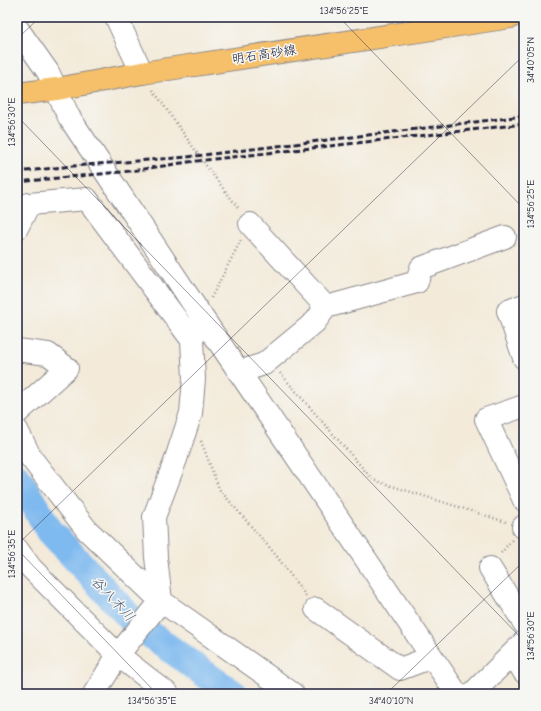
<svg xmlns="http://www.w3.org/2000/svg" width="541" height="711" font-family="'Comic Neue','Klee One',sans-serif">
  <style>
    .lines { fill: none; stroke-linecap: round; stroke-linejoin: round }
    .river { stroke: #7eb9ef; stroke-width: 28 }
    .minor-casing { stroke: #8a868a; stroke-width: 24 }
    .major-casing { stroke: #8a868a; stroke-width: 24 }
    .path { stroke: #8a868a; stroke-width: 2.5; stroke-dasharray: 1 3; stroke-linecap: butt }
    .minor { stroke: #fff; stroke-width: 22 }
    .major { stroke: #f6c06b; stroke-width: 22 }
    .rail { stroke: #22223b; stroke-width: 3; stroke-dasharray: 6 3; stroke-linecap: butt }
    .ticks { fill: none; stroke: #22223b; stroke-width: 1; stroke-opacity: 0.45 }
    .labels { text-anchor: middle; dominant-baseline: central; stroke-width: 3; stroke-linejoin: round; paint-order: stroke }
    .street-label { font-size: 13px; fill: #22223b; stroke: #f6f6f2 }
    .water-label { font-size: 14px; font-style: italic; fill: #42577a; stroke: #f6f6f2 }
    .neatline { fill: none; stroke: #22223b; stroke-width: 1.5 }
    .ticks-label { font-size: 10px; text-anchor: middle; fill: #22223b }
  </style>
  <rect width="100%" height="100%" fill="#f6f6f2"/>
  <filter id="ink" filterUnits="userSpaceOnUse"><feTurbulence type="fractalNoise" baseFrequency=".025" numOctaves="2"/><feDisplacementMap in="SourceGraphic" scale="8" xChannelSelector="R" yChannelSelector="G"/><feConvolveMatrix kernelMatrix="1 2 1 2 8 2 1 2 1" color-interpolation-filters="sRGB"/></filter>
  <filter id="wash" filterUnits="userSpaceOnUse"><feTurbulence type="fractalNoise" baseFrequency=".012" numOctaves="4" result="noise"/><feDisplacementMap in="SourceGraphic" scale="16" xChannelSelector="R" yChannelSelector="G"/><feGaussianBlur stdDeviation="0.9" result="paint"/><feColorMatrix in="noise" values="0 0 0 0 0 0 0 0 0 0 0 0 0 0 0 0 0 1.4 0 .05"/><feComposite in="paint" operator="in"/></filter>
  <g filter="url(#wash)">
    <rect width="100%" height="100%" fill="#f3ead9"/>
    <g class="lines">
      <!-- river -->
      <path class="river" d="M 17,477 L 50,531 L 136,624 L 202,672 L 234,694"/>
    </g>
  </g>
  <g filter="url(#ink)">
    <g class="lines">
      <!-- minor casing -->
      <g class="minor-casing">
        <path id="minor" d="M 116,17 L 142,73
          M 17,28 L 48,72 L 69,117 L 202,317 L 457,694
          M 250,224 L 326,307
          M 17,228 L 29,204 L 87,199 L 192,340
          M 524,305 L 508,311 L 524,358
          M 17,350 L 48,354 L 67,368 L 17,413
          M 239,372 L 264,364 L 315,322 L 326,307 L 417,282 L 421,268 L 505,237
          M 524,406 L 486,419 L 524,500
          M 17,430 L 31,458 L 87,530 L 161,601 L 293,694
          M 523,527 L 524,526
          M 17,549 L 31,568 L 118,655 L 168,694
          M 490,568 L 524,623
          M 316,609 L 400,669 L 432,657
          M 513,653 L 524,672
          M 94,694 L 118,655 L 161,601 L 156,557 L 154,517 L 176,459 L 191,413 L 194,379 L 192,340 L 202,317
          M 472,694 L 524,642"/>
      </g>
      <!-- major casing -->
      <g class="major-casing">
        <path id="major" d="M 17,94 L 57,89 L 142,73 L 511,17"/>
      </g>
      <!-- path -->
      <path class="path" d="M 316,17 L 318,19 L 355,20
        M 153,90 L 207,167 L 239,209
        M 211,298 L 241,240
        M 280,373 L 373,480 L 506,522
        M 201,441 L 219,489 L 275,554 L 306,596
        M 501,553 L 512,540"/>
      <!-- minor -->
      <use href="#minor" class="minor"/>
      <!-- major -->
      <use href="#major" class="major"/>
      <!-- rail -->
      <path class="rail" d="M 17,172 L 73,166 L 187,157 L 524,116
        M 17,182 L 131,171 L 188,162 L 524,124"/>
    </g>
  </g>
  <!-- ticks -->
  <path class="ticks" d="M 339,17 L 524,209M 17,39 L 40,17M 17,116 L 524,641M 17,545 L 524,55M 17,549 L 157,694M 386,694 L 524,561"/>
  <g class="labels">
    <!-- street labels -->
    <g class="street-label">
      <text transform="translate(264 54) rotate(-9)">明石高砂線</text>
    </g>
    <!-- water labels -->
    <g class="water-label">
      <text transform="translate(113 599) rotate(47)">谷八木川</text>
    </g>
  </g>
  <!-- margin -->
  <rect width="541" height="711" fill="none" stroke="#f6f6f2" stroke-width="44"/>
  <rect x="22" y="22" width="497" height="667" class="neatline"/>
  <g class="ticks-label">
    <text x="344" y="14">134°56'25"E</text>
    <text transform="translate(530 60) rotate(-90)" y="4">34°40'05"N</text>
    <text transform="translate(11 122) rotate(-90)" y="4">134°56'30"E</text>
    <text transform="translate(530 204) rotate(-90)" y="4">134°56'25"E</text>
    <text transform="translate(11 554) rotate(-90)" y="4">134°56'35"E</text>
    <text transform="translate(530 636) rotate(-90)" y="4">134°56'30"E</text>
    <text x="152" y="704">134°56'35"E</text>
    <text x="391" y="704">34°40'10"N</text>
  </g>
</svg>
